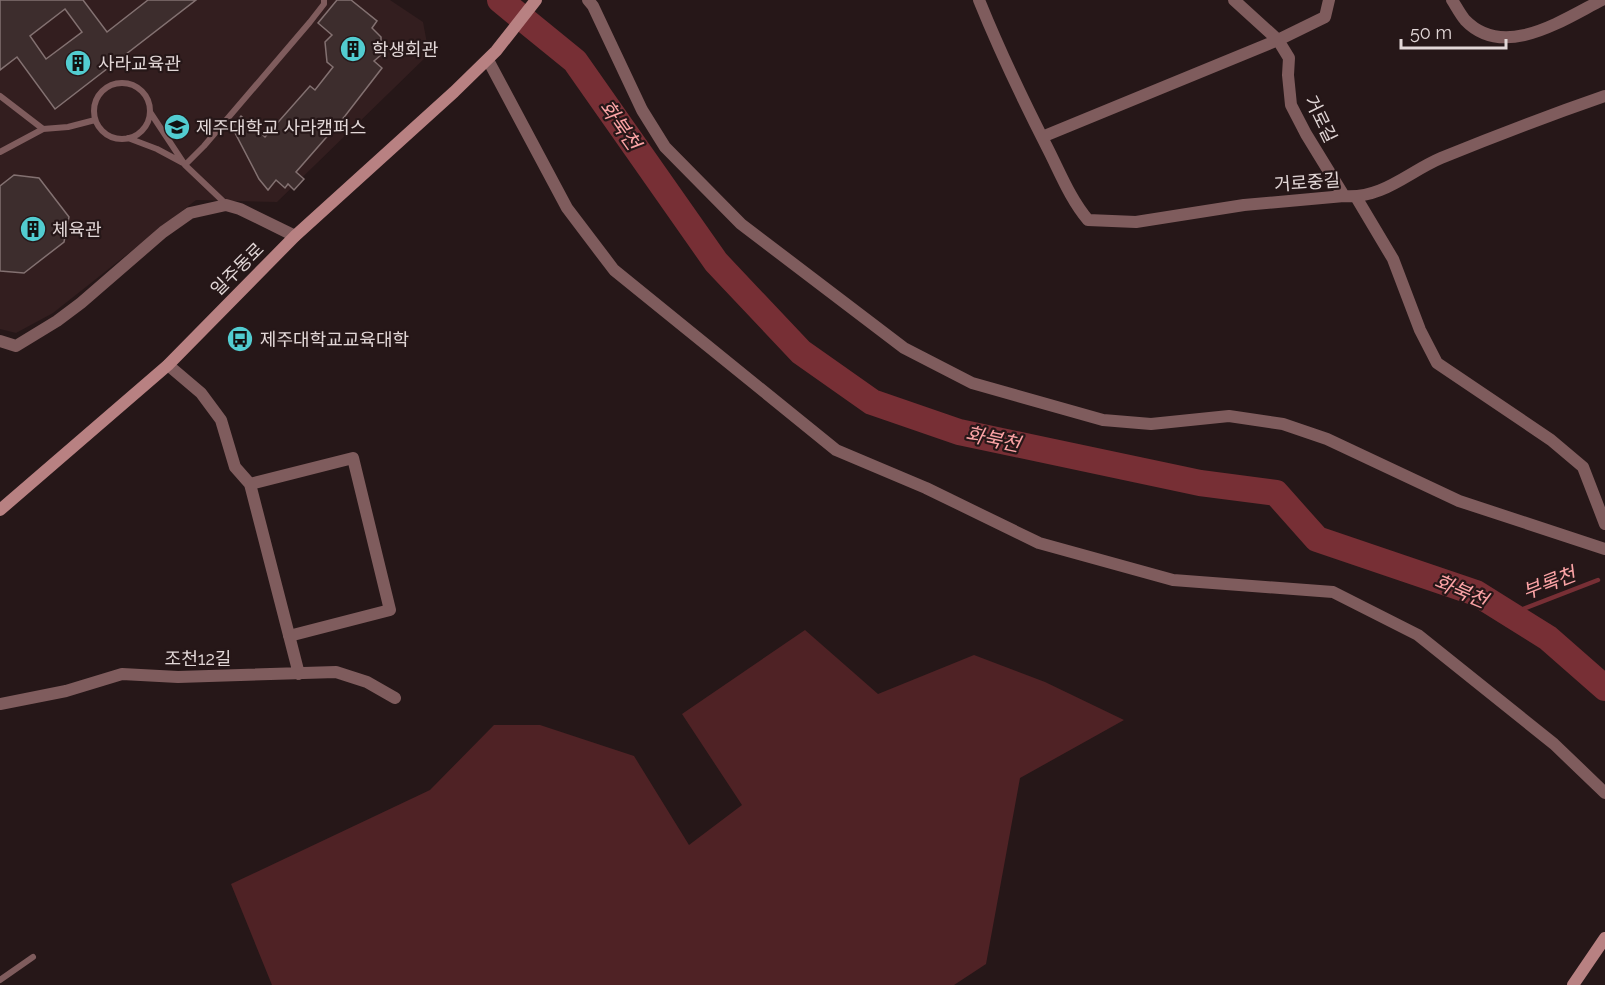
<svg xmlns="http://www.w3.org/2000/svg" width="1605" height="985" font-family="Raleway,'Noto Sans KR',sans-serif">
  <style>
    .built { fill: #331e1f }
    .green { fill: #4f2225 }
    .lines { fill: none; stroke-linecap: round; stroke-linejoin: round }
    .stream { stroke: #772f35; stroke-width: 4.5 }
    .river { stroke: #772f35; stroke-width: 26 }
    .building { fill: #3d2d2d; stroke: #837171; stroke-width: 1.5; fill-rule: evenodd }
    .service { stroke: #7f5c5d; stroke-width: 6 }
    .minor { stroke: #7f5c5d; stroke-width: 12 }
    .secondary { stroke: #b88182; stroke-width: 12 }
    .labels { text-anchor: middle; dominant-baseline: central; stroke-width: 4.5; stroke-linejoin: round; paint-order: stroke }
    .poi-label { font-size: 18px; fill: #e2d7d7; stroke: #261718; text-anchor: start }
    .street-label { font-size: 18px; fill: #e2d7d7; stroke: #261718 }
    .water-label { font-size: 20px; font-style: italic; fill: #fca4a6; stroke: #261718 }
  </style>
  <rect width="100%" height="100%" fill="#261718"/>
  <!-- built -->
  <path class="built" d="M 0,0 L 390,0 L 423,22 L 429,54 L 277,202 L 196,200 L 53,313 L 16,333 L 0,329 Z"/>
  <!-- green -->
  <path class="green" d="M 805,630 L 878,694 L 974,655 L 1045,682 L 1124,720 L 1020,778 L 986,964 L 954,985 L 272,985 L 231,884 L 430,790 L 494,725 L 540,725 L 634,756 L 689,845 L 742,805 L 682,714 Z"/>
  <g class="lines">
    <!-- stream -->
    <path class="stream" d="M 1510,614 L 1598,580"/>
    <!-- river -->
    <path class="river" d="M 500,0 L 575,61 L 716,262 L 801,352 L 872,402 L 959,432 L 1200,483 L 1276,493 L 1317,539 L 1476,593 L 1548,638 L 1605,688"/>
  </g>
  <!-- building -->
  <path class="building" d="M 0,0 L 83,0 L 107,32 L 148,0 L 196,0 L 55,109 L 17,57 L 0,70 ZM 65,9 L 82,32 L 46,59 L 30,36 Z
    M 337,0 L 351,0 L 377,21 L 372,28 L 381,37 L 381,55 L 374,61 L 382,68 L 345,116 L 296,172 L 304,179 L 294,190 L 288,184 L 285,188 L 276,180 L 268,190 L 259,179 L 232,127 L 241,116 L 265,137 L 310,86 L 315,90 L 333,67 L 327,62 L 325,42 L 332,35 L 318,23 Z
    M 14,175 L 39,178 L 69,217 L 64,242 L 24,273 L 0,271 L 0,186 Z"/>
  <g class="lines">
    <!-- service -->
    <path class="service" d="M94 111a28 28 0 1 1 56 0a28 28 0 1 1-56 0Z
      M 0,96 L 43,129 L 68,127 L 95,120
      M 150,112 L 185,165 L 226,204
      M 128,138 L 157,149 L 185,164
      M 0,152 L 43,129
      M 185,165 L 204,146 L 310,22 L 324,4 L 324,0
      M 0,980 L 33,957"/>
    <!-- minor -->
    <path class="minor" d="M 588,0 L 593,6 L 642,110 L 665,147 L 741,224 L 904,348 L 972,383 L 1103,420 L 1151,424 L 1229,416 L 1283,424 L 1327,439 L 1459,501 L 1605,549
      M 979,0 C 1000,52 1024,102 1049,151 C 1061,175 1071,200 1088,220 L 1136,222 L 1244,205 L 1344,196 C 1383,199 1408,172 1441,158 C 1495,136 1550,115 1605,96
      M 1234,0 L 1278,40 L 1289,58 L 1288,75 L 1291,105 L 1306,134 L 1344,196
      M 1452,0 C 1456,6 1460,14 1465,20 C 1504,61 1564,19 1602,0
      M 488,60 L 567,208 L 614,270 L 836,450 L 926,488 L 1039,543 L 1173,580 L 1333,592 L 1418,635 L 1554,744 L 1605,793
      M 1042,137 L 1278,40 L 1325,17 L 1329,0
      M 1356,197 L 1393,259 L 1420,330 L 1437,363 L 1551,440 L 1583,467 L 1605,524
      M 0,341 L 16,346 L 57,321 L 81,303 L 163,232 L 190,213 L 226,205 L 240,209 L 295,236
      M 168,365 L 201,393 L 221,420 L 235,467 L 250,484 L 299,674
      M 250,484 L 353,458 L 390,610 L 289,636
      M 0,704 L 66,691 L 122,674 L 178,677 L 336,672 L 367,682 L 395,698"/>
    <!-- secondary -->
    <path class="secondary" d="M 0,510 L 168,365 L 295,236 L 454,92 L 496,51 L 536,0
      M 1573,985 L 1605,938"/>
  </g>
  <!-- icons -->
  <defs>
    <g id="building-disc" transform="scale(1.35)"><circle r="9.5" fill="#52ccd0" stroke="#261718"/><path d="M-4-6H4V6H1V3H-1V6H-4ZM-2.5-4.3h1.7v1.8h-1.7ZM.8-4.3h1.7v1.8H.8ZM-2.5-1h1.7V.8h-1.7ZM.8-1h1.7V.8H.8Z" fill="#111"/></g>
    <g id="university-disc" transform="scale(1.35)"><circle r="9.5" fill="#52ccd0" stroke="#261718"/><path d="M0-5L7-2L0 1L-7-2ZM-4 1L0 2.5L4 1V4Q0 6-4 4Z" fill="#111"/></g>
    <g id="bus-disc" transform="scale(1.35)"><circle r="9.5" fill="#52ccd0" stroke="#261718"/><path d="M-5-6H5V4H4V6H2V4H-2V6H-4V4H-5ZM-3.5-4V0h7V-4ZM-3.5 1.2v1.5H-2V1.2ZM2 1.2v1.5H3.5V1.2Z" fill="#111"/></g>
  </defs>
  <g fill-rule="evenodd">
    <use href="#building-disc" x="353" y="49"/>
    <use href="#building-disc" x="78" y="63"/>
    <use href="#university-disc" x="177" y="127"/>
    <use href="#building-disc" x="33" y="229"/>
    <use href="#bus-disc" x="240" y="339"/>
  </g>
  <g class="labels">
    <!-- poi labels -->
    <g class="poi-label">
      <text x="372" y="49">학생회관</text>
      <text x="98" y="63">사라교육관</text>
      <text x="196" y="127">제주대학교 사라캠퍼스</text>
      <text x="52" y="229">체육관</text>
      <text x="260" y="339">제주대학교교육대학</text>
    </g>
    <!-- street labels -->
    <g class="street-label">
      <text transform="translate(1321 119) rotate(64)">거로길</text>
      <text transform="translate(1307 182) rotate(-4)">거로중길</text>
      <text transform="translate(237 269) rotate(-45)">일주동로</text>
      <text x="198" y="658">조천12길</text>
    </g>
    <!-- water labels -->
    <g class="water-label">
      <text transform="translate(620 125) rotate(55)">화북천</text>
      <text transform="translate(993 439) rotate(12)">화북천</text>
      <text transform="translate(1549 583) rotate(-21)">부록천</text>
      <text transform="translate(1461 591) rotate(23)">화북천</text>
    </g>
  </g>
  <!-- scale -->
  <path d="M1401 39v9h105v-9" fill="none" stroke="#e2d7d7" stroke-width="3"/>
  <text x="1410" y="39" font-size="18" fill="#e2d7d7" stroke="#261718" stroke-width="4.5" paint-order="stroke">50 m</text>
</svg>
